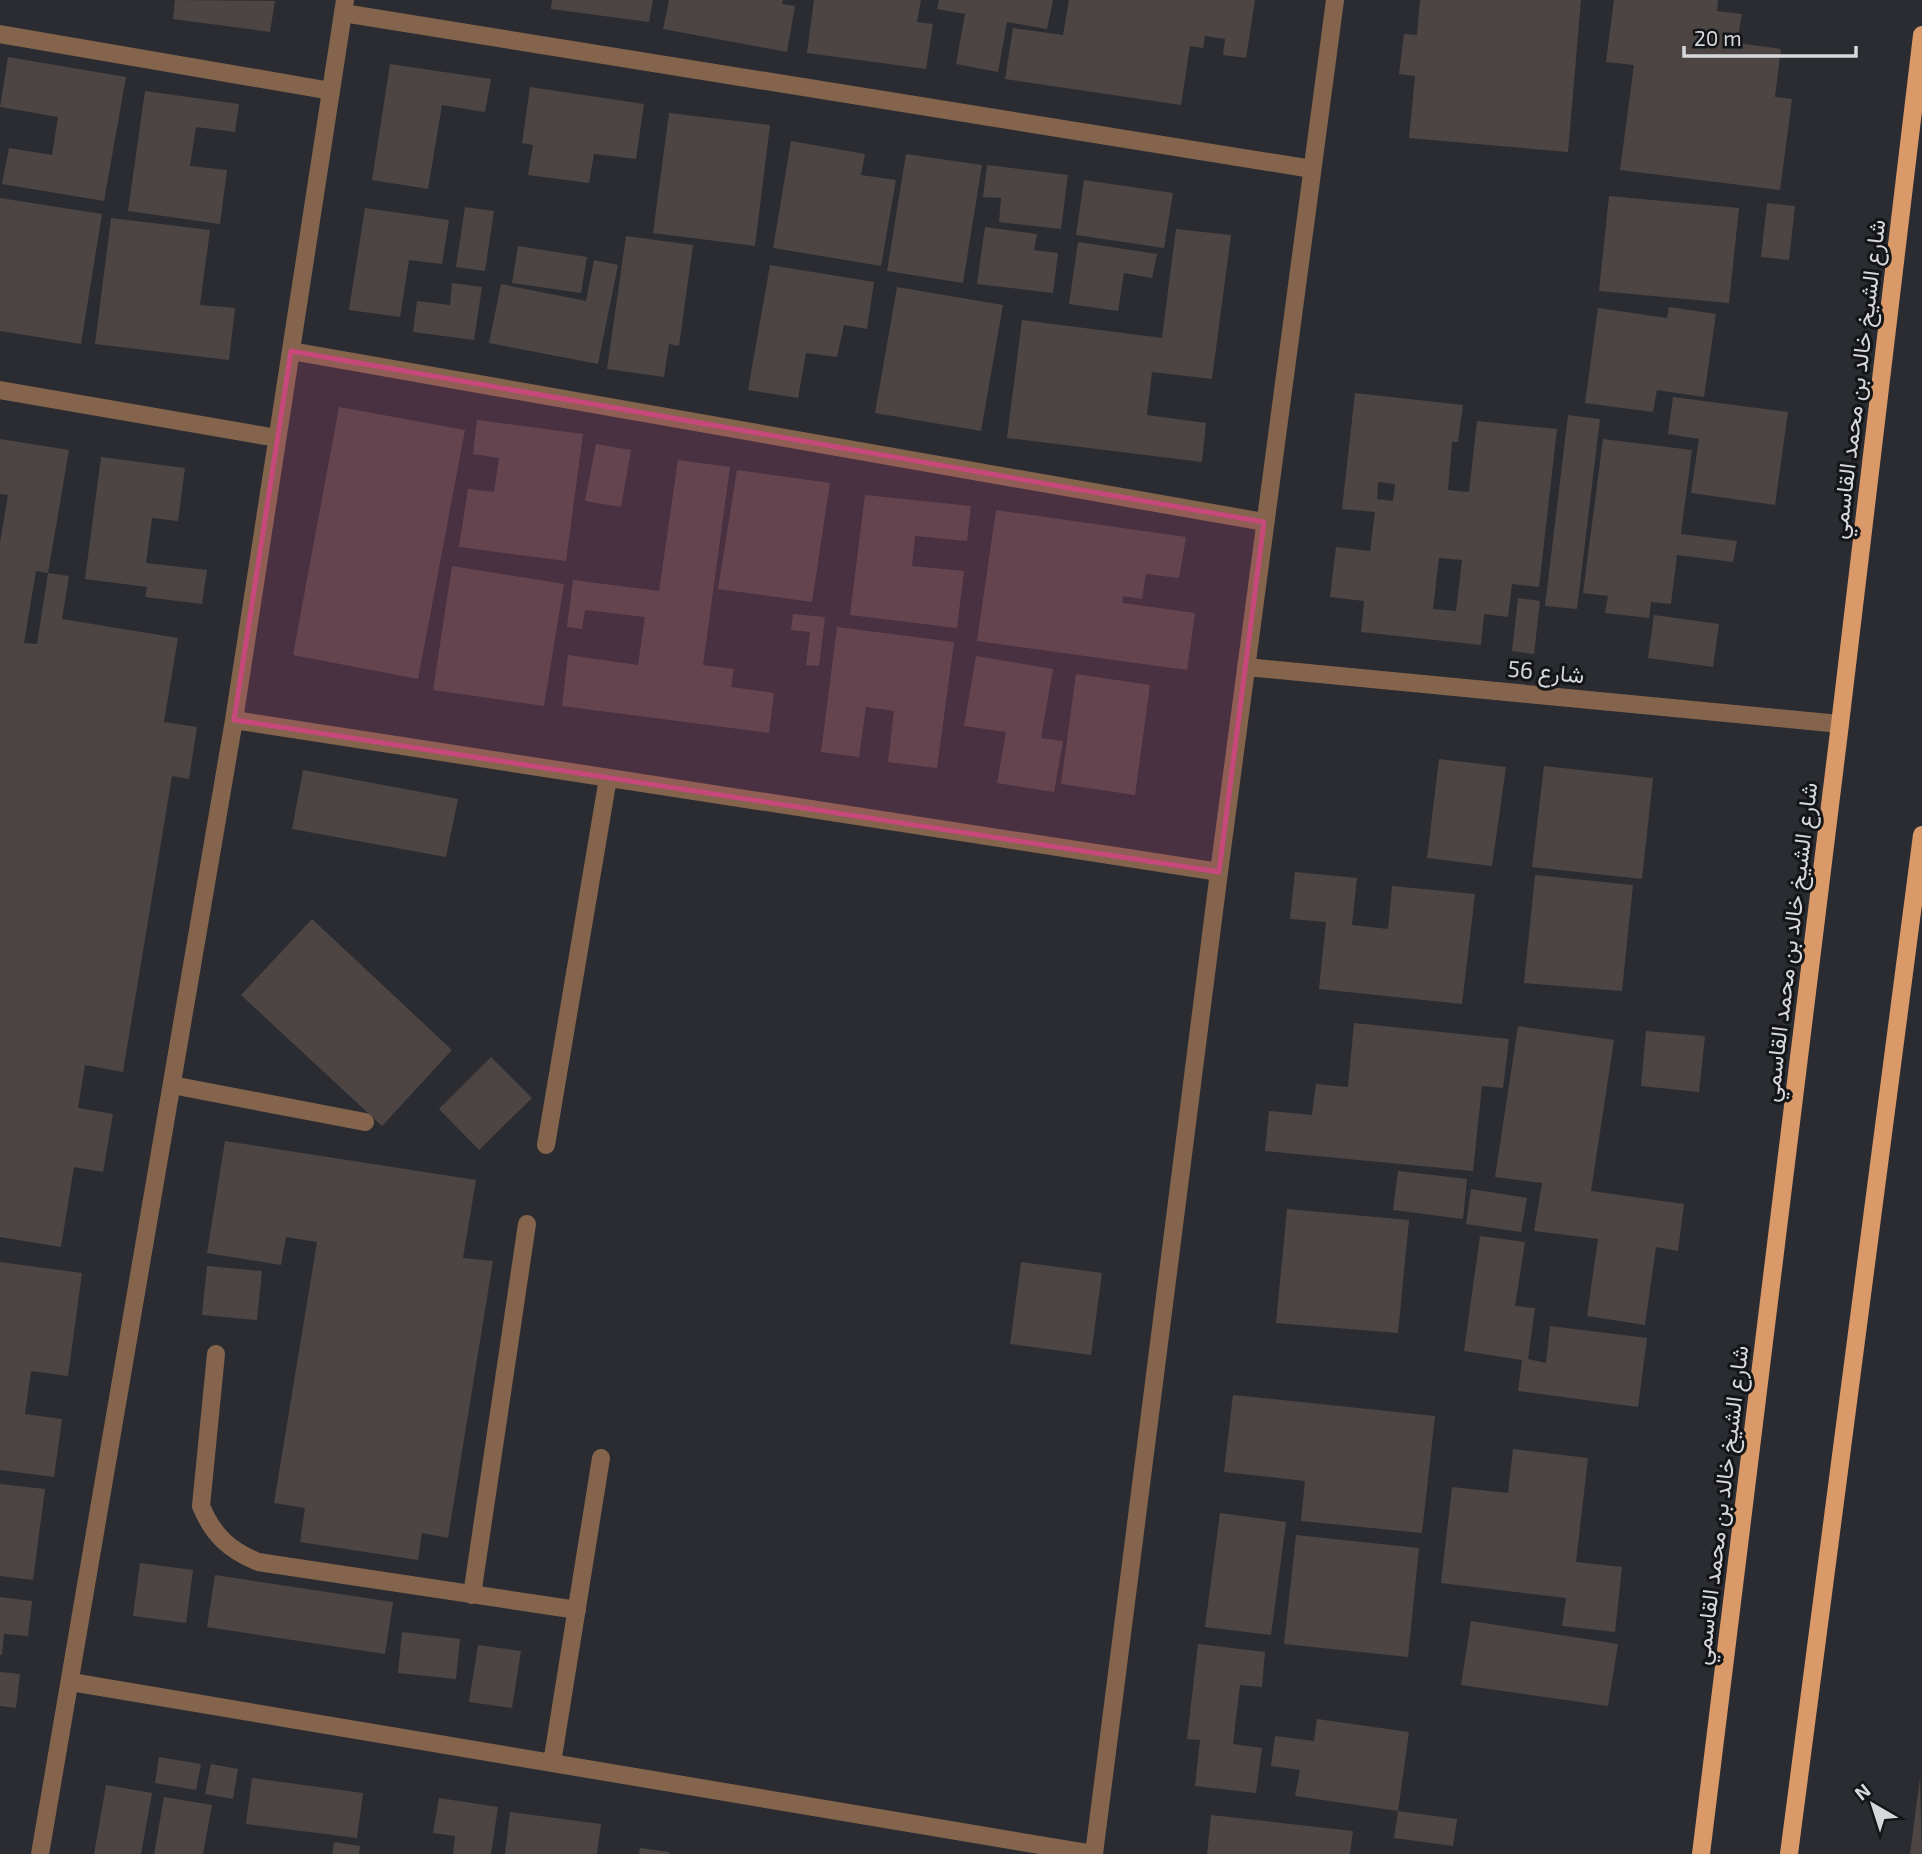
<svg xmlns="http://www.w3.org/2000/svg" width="1922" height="1854" font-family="'Exo 2',Vazirmatn,sans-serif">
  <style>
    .building { fill: #4c4544; fill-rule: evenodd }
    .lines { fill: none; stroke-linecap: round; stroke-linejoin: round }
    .minor { stroke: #84644c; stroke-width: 18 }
    .major { stroke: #da9968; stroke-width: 18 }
    .marked { fill: #c7487b; fill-opacity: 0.2; stroke: #c7487b; stroke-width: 5; stroke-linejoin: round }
    .labels { text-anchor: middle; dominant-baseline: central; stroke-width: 6; stroke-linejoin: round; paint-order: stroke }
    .street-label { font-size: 23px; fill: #d7d8dc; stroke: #141517 }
  </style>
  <rect width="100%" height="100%" fill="#2b2c32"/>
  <!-- building -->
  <path class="building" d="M 175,0 L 275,1 L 270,32 L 173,19 Z
    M 552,0 L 653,0 L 649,22 L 551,9 Z
    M 669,0 L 783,0 L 782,4 L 795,6 L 787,52 L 663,29 Z
    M 814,0 L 921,0 L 917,22 L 933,24 L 926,69 L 807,53 Z
    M 939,0 L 1053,0 L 1047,29 L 1007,22 L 998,72 L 956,64 L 965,14 L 937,9 Z
    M 1069,0 L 1255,0 L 1246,58 L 1223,55 L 1225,39 L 1205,36 L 1203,48 L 1190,46 L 1181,105 L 1005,79 L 1013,28 L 1063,35 Z
    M 1420,0 L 1581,0 L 1568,152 L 1409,138 L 1415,76 L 1399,74 L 1404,34 L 1417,35 Z
    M 1614,0 L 1718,0 L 1717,11 L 1742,14 L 1737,43 L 1781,49 L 1775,97 L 1792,99 L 1780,190 L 1620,170 L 1634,65 L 1606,62 Z
    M 8,57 L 126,77 L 104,201 L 2,184 L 9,148 L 52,155 L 58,117 L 0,107 Z
    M 390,64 L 491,79 L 485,112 L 442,105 L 428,189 L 372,180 Z
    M 530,87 L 644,104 L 636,159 L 594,154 L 589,183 L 528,175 L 533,145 L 522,143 Z
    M 145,91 L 239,104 L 235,132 L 196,127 L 190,166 L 227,170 L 220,224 L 128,211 Z
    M 669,113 L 770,125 L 755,246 L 653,233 Z
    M 791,141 L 865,154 L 861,175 L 896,180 L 881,266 L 773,248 Z
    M 906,154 L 982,165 L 963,283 L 887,271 Z
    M 987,165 L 1068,175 L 1061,229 L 999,222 L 1001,198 L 983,197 Z
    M 1084,180 L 1173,193 L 1164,248 L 1076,235 Z
    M 1609,196 L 1739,208 L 1729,303 L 1599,291 Z
    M 0,198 L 102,214 L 81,344 L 0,331 Z
    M 1767,203 L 1795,206 L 1789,260 L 1761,257 Z
    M 465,207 L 494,211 L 485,271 L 456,267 Z
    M 365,208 L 449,220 L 442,264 L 409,260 L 400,317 L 349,310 Z
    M 111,218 L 210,230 L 200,305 L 235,308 L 229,360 L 95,344 Z
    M 985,227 L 1037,234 L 1034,250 L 1058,253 L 1053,293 L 977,284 Z
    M 1176,229 L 1231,235 L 1212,379 L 1152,372 L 1147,415 L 1206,423 L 1202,462 L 1007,438 L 1022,320 L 1162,338 Z
    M 626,236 L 693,245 L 679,346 L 669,344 L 664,377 L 607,369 Z
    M 1078,242 L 1157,254 L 1152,278 L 1124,273 L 1118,311 L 1069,304 Z
    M 518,246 L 587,257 L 581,293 L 512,283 Z
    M 594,260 L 618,265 L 598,364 L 489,343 L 501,284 L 586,301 Z
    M 770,265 L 874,282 L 867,329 L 844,325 L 837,357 L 806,353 L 798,398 L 748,390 Z
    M 452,283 L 482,287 L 474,340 L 413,332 L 417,301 L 450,305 Z
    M 897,287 L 1003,305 L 981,431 L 875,413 Z
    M 1669,307 L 1716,314 L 1704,397 L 1657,390 L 1653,412 L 1585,403 L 1598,308 L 1667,318 Z
    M 1355,393 L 1463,405 L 1458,442 L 1452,442 L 1448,490 L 1469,492 L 1477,421 L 1557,429 L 1539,587 L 1512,584 L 1508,617 L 1484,614 L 1481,645 L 1361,632 L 1364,601 L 1330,597 L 1336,547 L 1370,551 L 1375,512 L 1342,509 ZM 1378,482 L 1395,484 L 1393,501 L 1377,499 ZM 1439,558 L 1462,560 L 1456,611 L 1433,609 Z
    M 1673,397 L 1788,412 L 1775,505 L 1691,493 L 1699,439 L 1668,434 Z
    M 339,407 L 465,430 L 418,679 L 293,655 Z
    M 1568,415 L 1600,419 L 1577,609 L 1545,606 Z
    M 477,420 L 583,434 L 566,561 L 459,547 L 468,489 L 494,492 L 499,458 L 473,454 Z
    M 0,439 L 69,450 L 48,573 L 36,571 L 24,643 L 37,644 L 48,573 L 69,576 L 62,619 L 178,638 L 164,722 L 197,727 L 189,779 L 172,776 L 123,1072 L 85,1065 L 78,1108 L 113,1114 L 103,1172 L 74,1167 L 61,1247 L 0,1237 L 0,542 L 8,495 L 0,494 Z
    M 1603,439 L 1692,450 L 1681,534 L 1737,541 L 1733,562 L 1677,555 L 1671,604 L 1651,602 L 1649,618 L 1605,613 L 1608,596 L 1583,593 Z
    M 596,444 L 631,450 L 621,507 L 585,501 Z
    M 101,457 L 185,468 L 178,521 L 152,518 L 146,563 L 207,570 L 202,604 L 145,597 L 147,587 L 85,579 Z
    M 678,460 L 730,467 L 703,665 L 734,669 L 731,687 L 774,693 L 769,733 L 562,706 L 568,655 L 638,665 L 645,617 L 585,610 L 582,629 L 567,627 L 573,580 L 659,591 Z
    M 737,470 L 830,483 L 812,602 L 718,589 Z
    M 865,495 L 971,506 L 967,541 L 915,536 L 912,566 L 964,571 L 957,628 L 850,615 Z
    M 996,510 L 1186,537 L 1179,578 L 1146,574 L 1142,599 L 1123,596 L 1123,603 L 1195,613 L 1187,670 L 977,641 Z
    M 452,566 L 564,584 L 544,706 L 433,690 Z
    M 1518,598 L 1540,601 L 1534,654 L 1512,651 Z
    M 793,614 L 825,617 L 819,666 L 806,665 L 810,632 L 791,630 Z
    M 1654,615 L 1719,624 L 1713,667 L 1648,658 Z
    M 837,627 L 954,642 L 937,768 L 888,762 L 894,711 L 866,707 L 859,757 L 821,752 Z
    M 976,656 L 1053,669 L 1041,738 L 1063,741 L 1054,792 L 997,783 L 1006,732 L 964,726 Z
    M 1076,674 L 1150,685 L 1135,795 L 1061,784 Z
    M 1439,759 L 1506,767 L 1492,866 L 1427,858 Z
    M 1544,766 L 1653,778 L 1642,879 L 1532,867 Z
    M 303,770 L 458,799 L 446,857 L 292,829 Z
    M 1295,872 L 1357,878 L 1352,925 L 1388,929 L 1392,886 L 1475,894 L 1462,1004 L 1319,989 L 1326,922 L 1290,919 Z
    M 1535,875 L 1633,885 L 1622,991 L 1524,983 Z
    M 312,919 L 452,1050 L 382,1126 L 241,995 Z
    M 1354,1023 L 1509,1039 L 1503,1088 L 1482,1086 L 1473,1171 L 1265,1151 L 1269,1111 L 1312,1115 L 1316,1084 L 1348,1087 Z
    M 1518,1026 L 1614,1040 L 1591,1191 L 1684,1204 L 1678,1251 L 1656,1247 L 1645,1325 L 1587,1316 L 1598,1239 L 1534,1231 L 1542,1183 L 1495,1177 Z
    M 1646,1031 L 1705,1036 L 1699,1092 L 1641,1086 Z
    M 491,1057 L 532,1098 L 479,1150 L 439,1109 Z
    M 225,1141 L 476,1180 L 463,1258 L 493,1261 L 448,1538 L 422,1533 L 418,1560 L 300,1542 L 305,1508 L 274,1503 L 317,1242 L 286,1237 L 281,1265 L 207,1253 Z
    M 1398,1171 L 1467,1179 L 1463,1219 L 1393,1210 Z
    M 1471,1189 L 1527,1198 L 1521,1232 L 1466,1224 Z
    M 1287,1209 L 1409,1220 L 1398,1333 L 1276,1323 Z
    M 1480,1236 L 1525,1242 L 1515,1306 L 1535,1308 L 1528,1359 L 1546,1363 L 1550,1326 L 1647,1338 L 1638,1407 L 1518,1391 L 1522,1360 L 1464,1351 Z
    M 0,1262 L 82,1273 L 68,1376 L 31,1371 L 25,1414 L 62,1419 L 54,1477 L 0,1470 Z
    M 1021,1262 L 1102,1273 L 1091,1355 L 1010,1344 Z
    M 207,1266 L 262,1271 L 257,1320 L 202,1315 Z
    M 1233,1395 L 1435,1416 L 1422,1533 L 1301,1521 L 1305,1481 L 1224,1472 Z
    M 1513,1449 L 1588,1458 L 1576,1562 L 1622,1567 L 1615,1632 L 1562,1626 L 1566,1598 L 1441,1583 L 1452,1487 L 1508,1493 Z
    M 0,1484 L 45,1489 L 33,1580 L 0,1576 Z
    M 1220,1513 L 1286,1522 L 1271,1635 L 1205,1627 Z
    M 1296,1535 L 1419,1548 L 1408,1657 L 1284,1644 Z
    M 140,1563 L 193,1570 L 186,1623 L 133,1616 Z
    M 215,1575 L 393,1602 L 385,1654 L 207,1627 Z
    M 0,1597 L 32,1601 L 28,1636 L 4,1634 L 2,1655 L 0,1655 Z
    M 1471,1621 L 1618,1644 L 1608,1706 L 1461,1685 Z
    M 402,1632 L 460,1639 L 456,1679 L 398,1673 Z
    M 1198,1644 L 1265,1652 L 1262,1687 L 1240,1685 L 1233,1744 L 1262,1748 L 1256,1793 L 1195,1786 L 1200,1740 L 1187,1739 Z
    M 478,1645 L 521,1651 L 512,1708 L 469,1702 Z
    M 0,1672 L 20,1674 L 16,1708 L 0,1706 Z
    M 1317,1719 L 1409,1732 L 1398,1811 L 1457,1819 L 1453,1846 L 1394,1838 L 1398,1811 L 1295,1796 L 1300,1770 L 1271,1766 L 1275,1736 L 1314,1741 Z
    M 159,1757 L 201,1764 L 196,1790 L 155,1783 Z
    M 211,1764 L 238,1769 L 233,1799 L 205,1794 Z
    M 252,1778 L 363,1793 L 357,1838 L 246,1824 Z
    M 1920,1778 L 1922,1854 L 1910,1854 Z
    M 106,1785 L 152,1793 L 141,1854 L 94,1854 Z
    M 164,1797 L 212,1805 L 203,1854 L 154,1854 Z
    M 439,1798 L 498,1807 L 491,1854 L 453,1854 L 455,1836 L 433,1833 Z
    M 510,1812 L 601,1824 L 597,1854 L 505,1854 Z
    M 1211,1815 L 1353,1831 L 1350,1854 L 1207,1854 Z
    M 334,1842 L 360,1846 L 359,1854 L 332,1854 Z
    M 640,1848 L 669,1852 L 669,1854 L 639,1854 Z"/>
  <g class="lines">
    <!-- minor -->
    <path class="minor" d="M 343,13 L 1312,169
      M 0,34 L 331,91
      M 291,351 L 1264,522
      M 0,390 L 277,438
      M 1246,667 L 1840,724
      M 234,720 L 1219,872
      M 172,1085 L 365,1122
      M 546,1145 L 608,778
      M 216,1354 L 201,1506 C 213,1535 229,1550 258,1562 L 577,1610
      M 472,1595 L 527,1224
      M 71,1682 L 1093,1854
      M 552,1763 L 601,1458
      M 40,1854 L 234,720 L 345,0
      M 1094,1854 L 1219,872 L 1335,0"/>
    <!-- major -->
    <path class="major" d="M 1701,1854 L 1840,724 L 1922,35
      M 1789,1854 L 1922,835"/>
  </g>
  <!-- marked area -->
  <path class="marked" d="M 291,351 L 1264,522 L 1219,872 L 234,720 Z"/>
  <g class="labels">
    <!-- street labels -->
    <g class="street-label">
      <text transform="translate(1857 379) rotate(-83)">شارع الشيخ خالد بن محمد القاسمي</text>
      <text transform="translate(1546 671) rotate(5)">شارع 56</text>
      <text transform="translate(1789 942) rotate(-83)">شارع الشيخ خالد بن محمد القاسمي</text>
      <text transform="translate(1720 1505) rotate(-83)">شارع الشيخ خالد بن محمد القاسمي</text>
    </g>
  </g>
  <!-- north arrow -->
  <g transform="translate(1873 1805) rotate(321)" stroke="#141517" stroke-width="5" paint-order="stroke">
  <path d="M0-5L12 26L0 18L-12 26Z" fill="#d7d8dc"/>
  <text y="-10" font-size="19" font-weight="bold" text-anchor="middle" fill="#d7d8dc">N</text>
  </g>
  <!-- scale -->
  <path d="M1684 46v10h172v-10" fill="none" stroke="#d7d8dc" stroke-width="3.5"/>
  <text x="1694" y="46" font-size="21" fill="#d7d8dc" stroke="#141517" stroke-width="5" paint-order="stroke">20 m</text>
</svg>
